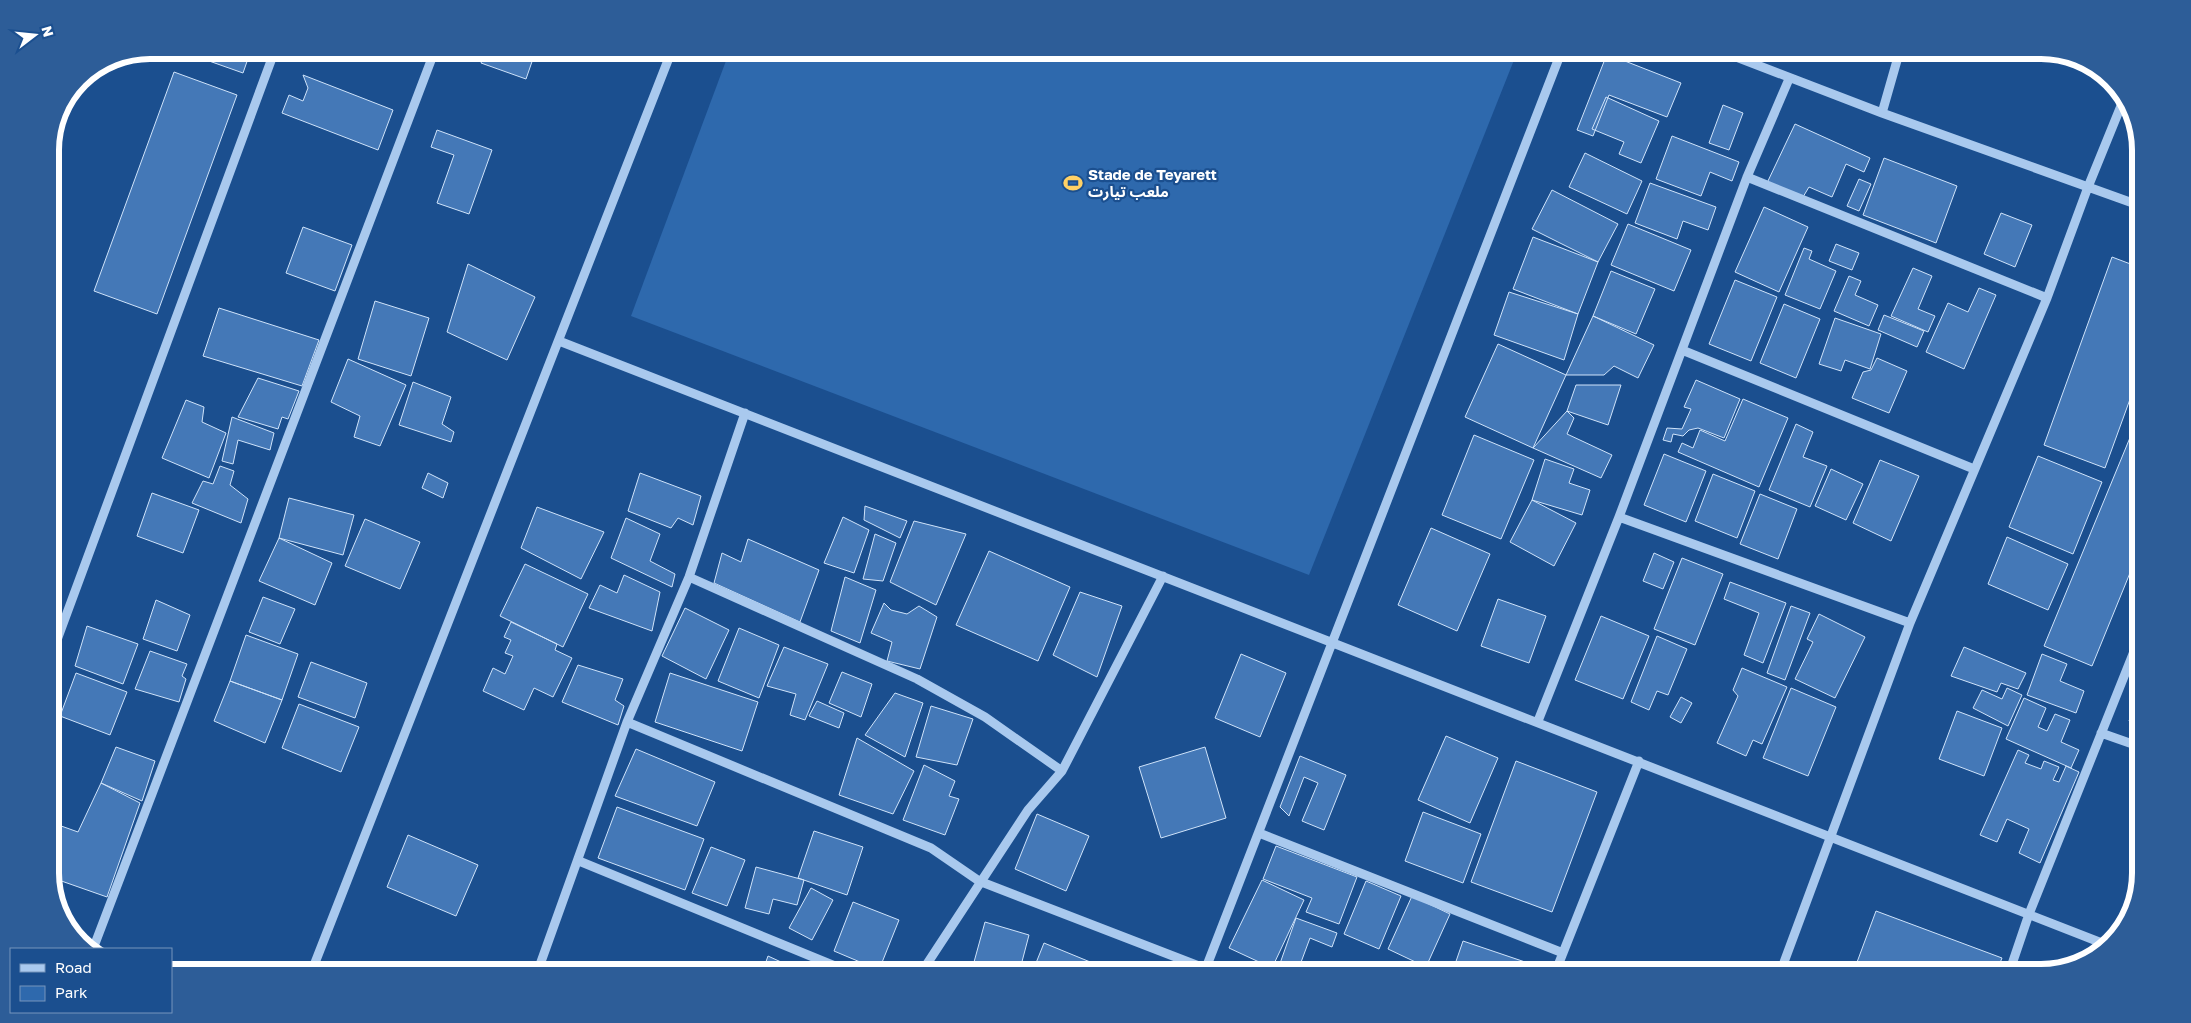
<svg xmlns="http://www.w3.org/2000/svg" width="2191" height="1023" font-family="'Golos Text','Noto Sans Arabic',sans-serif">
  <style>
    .green { fill: #2e69ad }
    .building { fill: #4478b7; stroke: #cfe3fa }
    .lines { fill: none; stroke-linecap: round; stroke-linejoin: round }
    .minor { stroke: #a9c9ee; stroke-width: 9 }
    .labels { text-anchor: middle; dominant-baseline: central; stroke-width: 4.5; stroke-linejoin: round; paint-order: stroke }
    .poi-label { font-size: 15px; font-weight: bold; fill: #fff; stroke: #1b4f8f; text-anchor: start }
    .rim { fill: none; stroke: #fff; stroke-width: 6 }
  </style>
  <rect width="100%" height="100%" fill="#1b4f8f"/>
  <!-- green -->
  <path class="green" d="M 730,50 L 1518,50 L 1309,575 L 631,316 Z"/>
  <!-- building -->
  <path class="building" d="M 178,50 L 251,50 L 243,73 Z
    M 394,50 L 413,50 L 412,57 Z
    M 486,50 L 497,51 L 536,50 L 526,79 L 481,63 Z
    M 2029,50 L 2042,50 L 2045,51 L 2043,56 Z
    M 2056,53 L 2080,58 L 2090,66 L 2087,73 L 2054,58 Z
    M 1607,54 L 1681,83 L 1667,117 L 1609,95 L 1593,136 L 1577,130 Z
    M 174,72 L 237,95 L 157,314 L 94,291 Z
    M 303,75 L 393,110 L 378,150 L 282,113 L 289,95 L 303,101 L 308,88 Z
    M 1606,97 L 1659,121 L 1641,163 L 1619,154 L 1624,142 L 1592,129 Z
    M 1723,105 L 1743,113 L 1729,150 L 1709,143 Z
    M 1795,124 L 1870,158 L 1864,172 L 1846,164 L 1832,197 L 1809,187 L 1803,197 L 1767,183 Z
    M 437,130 L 492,150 L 469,214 L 437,203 L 454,155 L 431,147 Z
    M 1672,136 L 1739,162 L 1732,181 L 1710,172 L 1701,196 L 1656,179 Z
    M 1585,153 L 1642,181 L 1627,214 L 1569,187 Z
    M 1884,158 L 1957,186 L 1936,243 L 1863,215 Z
    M 1859,179 L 1871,184 L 1859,211 L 1847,206 Z
    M 1650,183 L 1716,207 L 1708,230 L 1683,221 L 1677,239 L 1635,223 Z
    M 1552,190 L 1618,224 L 1598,262 L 1532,229 Z
    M 1764,207 L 1808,227 L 1779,292 L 1735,272 Z
    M 2001,213 L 2032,225 L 2015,267 L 1984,254 Z
    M 1628,224 L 1691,250 L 1674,291 L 1611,265 Z
    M 303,227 L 352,245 L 335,291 L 286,273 Z
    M 1533,237 L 1598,262 L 1578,314 L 1513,289 Z
    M 1836,244 L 1859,253 L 1852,270 L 1829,261 Z
    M 1804,248 L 1812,251 L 1809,259 L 1836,271 L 1820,309 L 1785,295 Z
    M 2112,257 L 2141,268 L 2141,369 L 2105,468 L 2044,445 Z
    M 468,264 L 535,297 L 507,360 L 447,332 Z
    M 1913,268 L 1932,276 L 1918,309 L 1935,316 L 1928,332 L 1891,316 Z
    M 1611,271 L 1655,289 L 1636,334 L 1593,316 Z
    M 1849,276 L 1861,281 L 1855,295 L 1878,305 L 1869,326 L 1834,311 Z
    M 1735,280 L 1777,297 L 1751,361 L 1709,344 Z
    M 1979,288 L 1996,295 L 1964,369 L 1926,352 L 1948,303 L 1968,312 Z
    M 1509,292 L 1578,314 L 1564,360 L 1494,335 Z
    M 375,301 L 429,318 L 411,376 L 358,359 Z
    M 1784,304 L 1820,319 L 1796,378 L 1760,363 Z
    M 219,308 L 319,340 L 302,386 L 203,356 Z
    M 1884,315 L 1924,331 L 1917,347 L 1878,330 Z
    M 1593,316 L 1654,345 L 1638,378 L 1614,366 L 1604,375 L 1566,375 Z
    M 1835,318 L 1881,334 L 1870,369 L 1845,360 L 1841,371 L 1819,364 Z
    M 1498,344 L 1566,375 L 1533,448 L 1465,417 Z
    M 1877,358 L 1907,371 L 1889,413 L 1852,398 L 1863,372 L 1871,370 Z
    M 348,359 L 406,385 L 380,446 L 354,437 L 360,416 L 331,402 Z
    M 258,378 L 299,391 L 288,419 L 282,417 L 278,429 L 238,417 Z
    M 1696,380 L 1740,399 L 1724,438 L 1698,428 L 1689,430 L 1683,436 L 1673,434 L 1671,442 L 1663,440 L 1667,428 L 1682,429 L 1691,409 L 1684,407 Z
    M 413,382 L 451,397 L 442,424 L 454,432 L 451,442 L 399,425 Z
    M 1576,385 L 1621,385 L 1608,425 L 1567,411 Z
    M 1743,399 L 1788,418 L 1759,487 L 1678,452 L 1682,443 L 1693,448 L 1700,430 L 1725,441 Z
    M 186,400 L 204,407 L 202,422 L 226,433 L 209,478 L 162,458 Z
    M 1567,411 L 1574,418 L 1567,434 L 1612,455 L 1601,478 L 1533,448 Z
    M 2141,411 L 2141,546 L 2092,666 L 2044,646 Z
    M 232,417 L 274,433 L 270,450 L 238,440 L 233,464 L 222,461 Z
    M 1796,424 L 1813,432 L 1803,457 L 1827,466 L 1810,507 L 1769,490 Z
    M 1474,435 L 1534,460 L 1501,539 L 1442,515 Z
    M 1664,454 L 1706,471 L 1686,522 L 1644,505 Z
    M 2038,456 L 2102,482 L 2073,554 L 2009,527 Z
    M 1545,459 L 1574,469 L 1569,483 L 1590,490 L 1582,515 L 1532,500 Z
    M 1880,460 L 1919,476 L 1891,541 L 1853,523 Z
    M 220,466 L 234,471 L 230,485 L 248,499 L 241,523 L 192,503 L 203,481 L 213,484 Z
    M 1831,469 L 1863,484 L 1846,520 L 1815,506 Z
    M 428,473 L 448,483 L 443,498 L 422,488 Z
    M 640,473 L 701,496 L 693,525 L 678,518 L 671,528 L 628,511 Z
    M 1713,474 L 1755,491 L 1737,538 L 1695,521 Z
    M 152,493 L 199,510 L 183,553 L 137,536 Z
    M 1760,494 L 1797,509 L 1778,559 L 1740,544 Z
    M 289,498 L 354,515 L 343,555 L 279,538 Z
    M 1532,500 L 1576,523 L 1554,566 L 1510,542 Z
    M 865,506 L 907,521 L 900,538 L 864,520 Z
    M 537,507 L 604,532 L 581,579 L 521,548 Z
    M 843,517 L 869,530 L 854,573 L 824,563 Z
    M 626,518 L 660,534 L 650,561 L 675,574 L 672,587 L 611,558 Z
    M 365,519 L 420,542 L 400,589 L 345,566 Z
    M 914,521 L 966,534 L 936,605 L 890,582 Z
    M 1431,528 L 1490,554 L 1457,631 L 1398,605 Z
    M 875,534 L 896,543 L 883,581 L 863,579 Z
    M 2007,537 L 2068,564 L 2048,610 L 1988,584 Z
    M 279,538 L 332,563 L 315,605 L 259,581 Z
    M 748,539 L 819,570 L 800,622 L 714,583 L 722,553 L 741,562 Z
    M 989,551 L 1070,587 L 1038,661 L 956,625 Z
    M 1654,553 L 1674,562 L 1663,589 L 1643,581 Z
    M 1682,558 L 1723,574 L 1695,645 L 1654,629 Z
    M 525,564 L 588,594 L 563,647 L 500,616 Z
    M 624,575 L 660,592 L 652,631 L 589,608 L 600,585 L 617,593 Z
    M 845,577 L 876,590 L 860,643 L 831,631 Z
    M 1730,582 L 1786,603 L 1763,663 L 1744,655 L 1759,613 L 1724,599 Z
    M 1080,592 L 1122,606 L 1097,677 L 1053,655 Z
    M 263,597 L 295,609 L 280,644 L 249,632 Z
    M 1498,599 L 1546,616 L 1529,663 L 1481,646 Z
    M 156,600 L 190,615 L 177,651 L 143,639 Z
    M 884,603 L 891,610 L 907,614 L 919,606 L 937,617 L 920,669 L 887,661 L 892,642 L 871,633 Z
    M 1791,606 L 1810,613 L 1785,680 L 1767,673 Z
    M 685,608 L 729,630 L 706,679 L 662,656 Z
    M 1819,614 L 1865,637 L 1835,698 L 1795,679 L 1813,642 L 1807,639 Z
    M 1601,616 L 1649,636 L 1623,699 L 1575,680 Z
    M 511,622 L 557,644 L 555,650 L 572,658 L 553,697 L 534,688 L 524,710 L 483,691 L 493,668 L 505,674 L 513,656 L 505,653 L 511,640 L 504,637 Z
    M 87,626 L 138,644 L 123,684 L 75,666 Z
    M 739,628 L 779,645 L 759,698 L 718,681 Z
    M 246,635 L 298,654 L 282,700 L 230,681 Z
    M 1657,636 L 1687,649 L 1668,695 L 1657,691 L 1649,710 L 1631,702 Z
    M 784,647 L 828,664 L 805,720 L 790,715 L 796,694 L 767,686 Z
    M 1964,647 L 2026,673 L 2018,689 L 2001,683 L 1997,692 L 1951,676 Z
    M 150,651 L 187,664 L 182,676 L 186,679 L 179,702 L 135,689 Z
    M 1241,654 L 1286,673 L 1260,737 L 1215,718 Z
    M 2042,654 L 2067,664 L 2060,681 L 2084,691 L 2076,713 L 2027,695 Z
    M 311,662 L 367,683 L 355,718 L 298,697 Z
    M 578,665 L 623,679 L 615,700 L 624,706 L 618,725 L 562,702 Z
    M 1742,668 L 1787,687 L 1762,744 L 1753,740 L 1746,756 L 1717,743 L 1738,696 L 1733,690 Z
    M 842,672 L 872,684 L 861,717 L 829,703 Z
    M 76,673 L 127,692 L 110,735 L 60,716 Z
    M 670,673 L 758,702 L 742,751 L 655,722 Z
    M 230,681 L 282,700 L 265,743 L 214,721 Z
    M 1791,688 L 1836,707 L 1808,776 L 1763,758 Z
    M 2007,688 L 2022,695 L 2008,726 L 1973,708 L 1982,690 L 2002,699 Z
    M 2141,689 L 2141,726 L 2129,721 Z
    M 895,693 L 923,703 L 905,757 L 865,735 Z
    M 1681,697 L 1692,703 L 1681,723 L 1670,717 Z
    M 2024,698 L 2046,708 L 2038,727 L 2047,731 L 2055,714 L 2070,720 L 2061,742 L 2079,750 L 2071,768 L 2006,739 Z
    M 817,701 L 844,713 L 839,728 L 809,716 Z
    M 299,704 L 359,727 L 341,772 L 282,748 Z
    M 931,706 L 973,719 L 957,765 L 916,757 Z
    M 1957,711 L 2002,728 L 1984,776 L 1939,759 Z
    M 1446,736 L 1498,758 L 1470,823 L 1418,800 Z
    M 857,738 L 914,771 L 893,814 L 839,795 Z
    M 116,747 L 155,761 L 142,801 L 101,783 Z
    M 1205,747 L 1226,818 L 1161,838 L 1139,767 Z
    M 636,749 L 715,782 L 697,826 L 615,796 Z
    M 2018,750 L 2029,755 L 2025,763 L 2041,769 L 2044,761 L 2059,767 L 2053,780 L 2059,782 L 2066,766 L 2079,772 L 2040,863 L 2019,853 L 2029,829 L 2007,819 L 1997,842 L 1980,835 Z
    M 1300,756 L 1346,775 L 1324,830 L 1302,821 L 1318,783 L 1304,777 L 1289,816 L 1280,807 Z
    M 1516,761 L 1597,792 L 1552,912 L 1471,882 Z
    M 924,765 L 955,781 L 949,796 L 959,799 L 945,835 L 903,820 Z
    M 101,783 L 140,803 L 107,897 L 50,877 L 50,822 L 78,832 Z
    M 617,807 L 704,839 L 685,890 L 598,858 Z
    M 1423,812 L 1481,834 L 1463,883 L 1405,861 Z
    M 1037,814 L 1089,836 L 1066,891 L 1015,869 Z
    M 814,831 L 863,847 L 847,895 L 798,878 Z
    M 408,835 L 478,865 L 456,916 L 387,887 Z
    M 1276,846 L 1357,877 L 1339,924 L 1306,912 L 1312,898 L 1263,879 Z
    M 711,847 L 745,860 L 727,906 L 692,893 Z
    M 756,867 L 804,880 L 797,905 L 773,899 L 769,914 L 745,908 Z
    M 1262,880 L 1304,900 L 1272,968 L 1229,948 Z
    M 1366,881 L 1401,896 L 1379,949 L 1344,934 Z
    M 811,888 L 833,900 L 812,940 L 789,928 Z
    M 1412,896 L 1450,914 L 1426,967 L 1388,949 Z
    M 853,902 L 899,920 L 879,970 L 834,951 Z
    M 1876,911 L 2002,958 L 1996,973 L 1853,973 Z
    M 1296,918 L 1337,933 L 1332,947 L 1310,938 L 1297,973 L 1279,973 L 1277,972 Z
    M 985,922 L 1029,935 L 1019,973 L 971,973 Z
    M 1463,941 L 1531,964 L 1528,973 L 1452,973 Z
    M 1044,943 L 1117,973 L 1032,973 Z
    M 768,956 L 805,973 L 762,973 Z"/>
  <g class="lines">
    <!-- minor -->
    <path class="minor" d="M 1718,50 L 1882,113 L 2141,206
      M 1882,113 L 1900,50
      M 1747,177 L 2047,298
      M 559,341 L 2107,945
      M 1682,350 L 1974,469
      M 1619,517 L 1910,623
      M 689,577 L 917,679 L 985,717 L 1062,771
      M 50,659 L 275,50
      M 1538,721 L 1619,517 L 1747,177 L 1789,79
      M 627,722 L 931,848 L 979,881 L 1217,973
      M 2101,733 L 2141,747
      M 1259,833 L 1563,953
      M 579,861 L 852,973
      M 93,949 L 435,50
      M 311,973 L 672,50
      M 537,973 L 627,722 L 689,577 L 745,413
      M 921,973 L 1028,810 L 1062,771 L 1163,576
      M 1204,973 L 1562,50
      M 1555,973 L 1639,761
      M 1780,973 L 1910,623 L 2047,298 L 2088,187 L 2125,96
      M 2009,973 L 2029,914 L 2141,634"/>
  </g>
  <!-- icons -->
  <defs>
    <g id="stadium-bare" transform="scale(1.5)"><path d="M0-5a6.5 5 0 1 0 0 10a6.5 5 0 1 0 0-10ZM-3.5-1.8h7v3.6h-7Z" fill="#ffd166" stroke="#1b4f8f" stroke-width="2.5" paint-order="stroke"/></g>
  </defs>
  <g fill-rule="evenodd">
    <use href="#stadium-bare" x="1073" y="183"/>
  </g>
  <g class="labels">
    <!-- poi labels -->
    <g class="poi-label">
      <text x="1088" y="174">Stade de Teyarett<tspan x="1088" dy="17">ملعب تيارت</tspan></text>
    </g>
  </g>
  <!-- crop -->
  <path d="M0 0H2191V1023H0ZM150 59H2041A91 91 0 0 1 2132 150V873A91 91 0 0 1 2041 964H150A91 91 0 0 1 59 873V150A91 91 0 0 1 150 59Z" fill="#2d5d98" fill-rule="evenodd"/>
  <path class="rim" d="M150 59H2041A91 91 0 0 1 2132 150V873A91 91 0 0 1 2041 964H150A91 91 0 0 1 59 873V150A91 91 0 0 1 150 59Z"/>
  <!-- legend -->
  <rect x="10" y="948" width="162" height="65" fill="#1b4f8f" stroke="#7695bc"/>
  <rect x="20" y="964" width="25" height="8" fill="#a9c9ee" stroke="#7695bc"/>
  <text x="55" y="973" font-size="15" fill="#ffffff">Road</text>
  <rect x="20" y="986" width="25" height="15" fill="#2e69ad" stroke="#7695bc"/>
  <text x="55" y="998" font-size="15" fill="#ffffff">Park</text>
  <!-- north arrow -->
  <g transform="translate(35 35) rotate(74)" stroke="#1b4f8f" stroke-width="4" paint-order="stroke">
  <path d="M0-4L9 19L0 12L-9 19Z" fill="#ffffff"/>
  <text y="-8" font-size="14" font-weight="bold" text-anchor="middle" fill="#ffffff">N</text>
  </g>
</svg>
